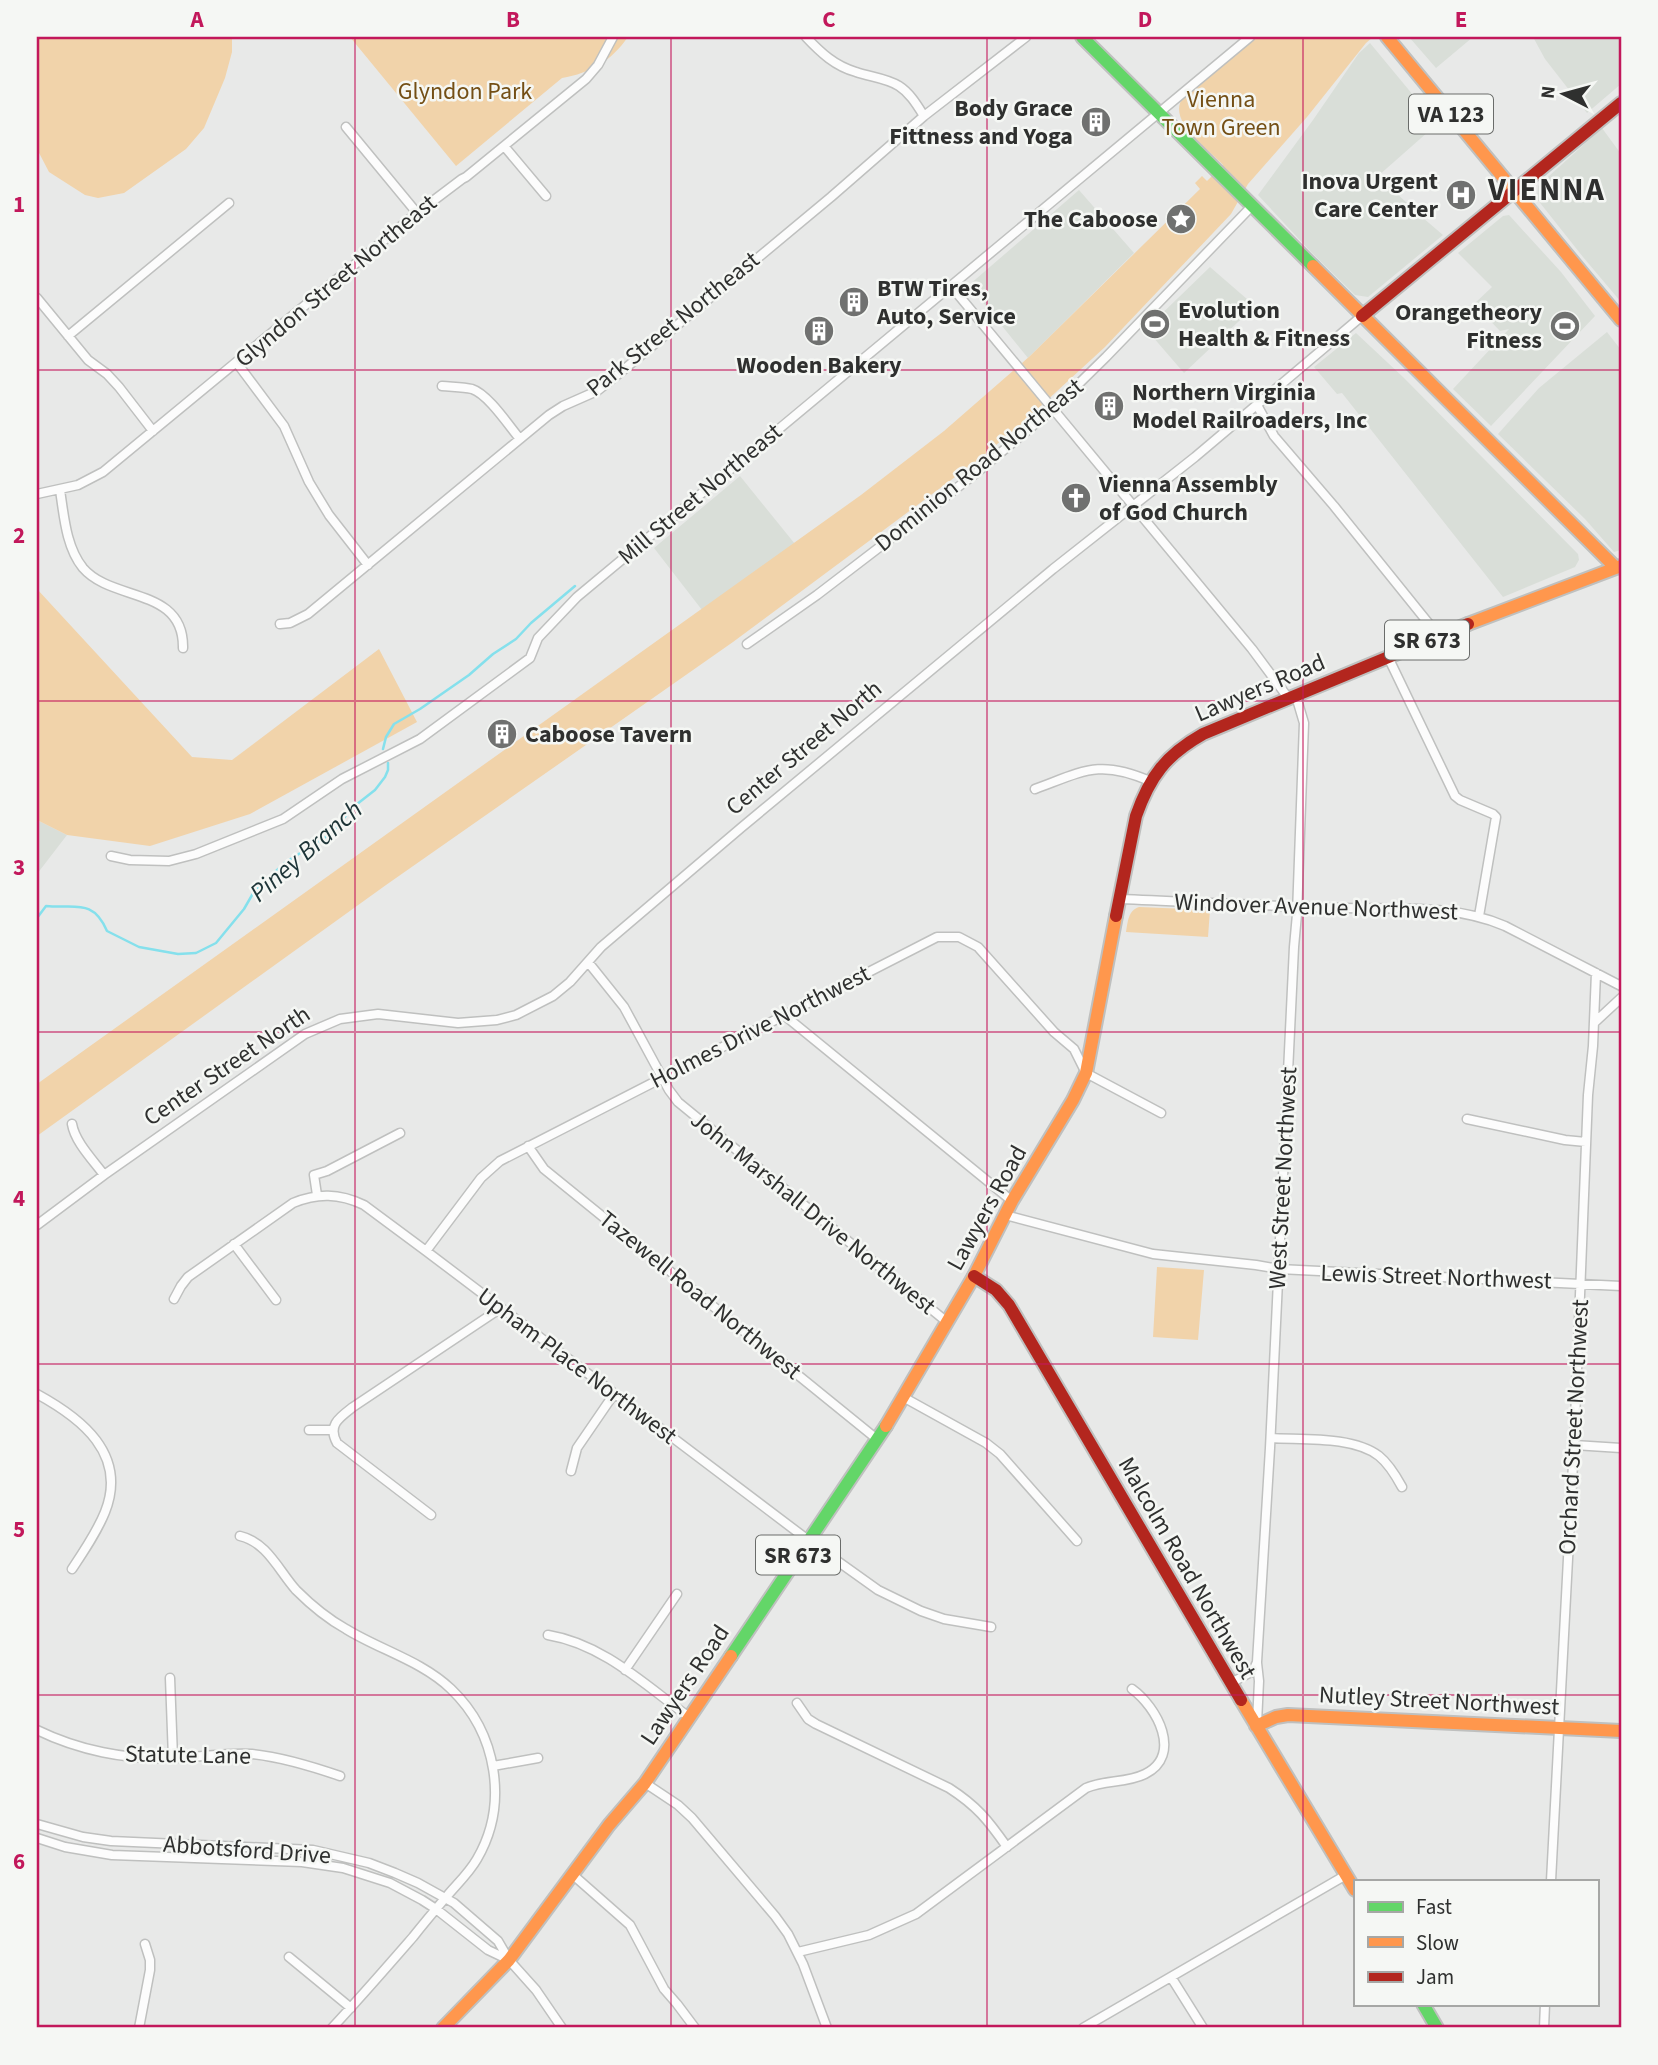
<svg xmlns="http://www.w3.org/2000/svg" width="1658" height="2065" font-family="'Source Sans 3',sans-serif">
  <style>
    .built { fill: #d9ded8 }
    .green { fill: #f1d3aa }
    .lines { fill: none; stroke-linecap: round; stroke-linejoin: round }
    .stream { stroke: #85e0ec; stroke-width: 2.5 }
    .street-casing { stroke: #bfc0bf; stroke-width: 11 }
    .fast-casing { stroke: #bfc0bf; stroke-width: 16 }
    .slow-casing { stroke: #bfc0bf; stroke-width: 16 }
    .jam-casing { stroke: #bfc0bf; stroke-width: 16 }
    .street { stroke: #fcfcfc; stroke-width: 8 }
    .fast { stroke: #63d668; stroke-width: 12 }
    .slow { stroke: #ff974d; stroke-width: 12 }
    .jam { stroke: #b3261e; stroke-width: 12 }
    .grid { fill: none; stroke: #c2185b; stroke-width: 2; stroke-opacity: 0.55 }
    .labels { text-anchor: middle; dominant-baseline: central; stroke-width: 5; stroke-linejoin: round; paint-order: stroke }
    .shield { fill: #f5f7f4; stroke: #6a6c6a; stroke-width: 2 }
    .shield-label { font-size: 23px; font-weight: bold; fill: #2f302f }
    .park-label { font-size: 24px; fill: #744f15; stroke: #f5f7f4 }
    .poi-label { font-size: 24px; font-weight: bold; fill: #2f302f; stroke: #f5f7f4; text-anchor: start }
    .street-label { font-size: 24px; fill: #2f302f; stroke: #f5f7f4 }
    .water-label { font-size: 26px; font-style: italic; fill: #1d3437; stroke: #f5f7f4 }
    .district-label { font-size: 32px; font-weight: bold; letter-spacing: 2px; fill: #2f302f; stroke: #f5f7f4 }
    .neatline { fill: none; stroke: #c2185b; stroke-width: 2.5 }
    .grid-label { font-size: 23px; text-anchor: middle; font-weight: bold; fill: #c2185b }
  </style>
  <rect width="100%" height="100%" fill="#e8e9e8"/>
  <!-- built -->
  <path class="built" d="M 1409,37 L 1473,37 L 1436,68 Z
    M 1533,37 L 1621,37 L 1621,84 L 1587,113 L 1545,59 Z
    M 1370,43 L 1437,124 L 1378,176 L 1408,204 L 1408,205 L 1443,235 L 1368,297 L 1355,295 L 1310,251 L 1258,195 L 1313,120 L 1359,53 Z
    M 1602,128 L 1621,154 L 1621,302 L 1583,257 L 1537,199 L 1538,186 Z
    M 1079,190 L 1134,253 L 1028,358 L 969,285 Z
    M 1509,215 L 1561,272 L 1595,316 L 1491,426 L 1453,389 L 1509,329 L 1500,331 L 1474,304 L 1492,287 L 1458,253 L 1503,216 Z
    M 1210,267 L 1255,306 L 1184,373 L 1146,329 Z
    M 1607,332 L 1621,350 L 1621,550 L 1614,552 L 1585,519 L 1498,434 L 1539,388 Z
    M 1356,333 L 1403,377 L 1578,554 L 1579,560 L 1575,567 L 1503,597 L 1342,393 L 1337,394 L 1314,367 Z
    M 740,476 L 795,544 L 702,610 L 654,548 Z
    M 37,820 L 67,835 L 37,874 Z"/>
  <!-- green -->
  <path class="green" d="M 37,37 L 232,37 L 232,52 L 225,78 L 204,128 L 186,149 L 124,193 L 98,198 L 85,195 L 49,172 L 37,149 Z
    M 350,37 L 628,37 C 611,61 591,73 562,78 L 456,166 Z
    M 1256,37 L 1373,37 L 1366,43 L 1307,117 L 1248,184 L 1231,214 L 1105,347 L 1018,427 L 974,463 L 733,642 L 386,885 L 37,1136 L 37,1084 L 861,495 L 944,431 L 1030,356 L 1200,189 L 1195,183 L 1202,176 L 1207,181 L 1223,165 C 1210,150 1164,120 1184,96 Z
    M 37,589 L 192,757 L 232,760 L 379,649 L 417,722 L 250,814 L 150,846 L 67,835 L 37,820 Z
    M 1139,907 L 1210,910 L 1208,937 L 1126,932 C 1128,921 1128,911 1139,907 Z
    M 1157,1267 L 1204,1270 L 1198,1340 L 1153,1337 Z"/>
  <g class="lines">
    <!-- stream -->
    <path class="stream" d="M 383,749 L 386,737 L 394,724 L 420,709 L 469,675 L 493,654 L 516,639 L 531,623 L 575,586
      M 37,918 L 46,906 C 75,909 93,898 107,931 L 139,947 L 178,954 L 196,953 L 216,943 L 244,909 L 255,890 L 286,862 L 332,833 L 352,808 L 375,790 L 385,777 L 388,770 L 388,763"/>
    <!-- street casing -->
    <g class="street-casing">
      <path id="street" d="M 806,37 C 821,53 835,66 856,72 C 870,77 886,78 899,86 C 910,93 917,105 924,116
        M 346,127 L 417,213
        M 504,146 L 546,196
        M 951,286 L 1252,649 L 1289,699
        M 37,298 L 88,360 L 107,374 L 119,387 L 153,431
        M 68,336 L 229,203
        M 237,363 L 284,426 L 309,482 L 329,515 L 368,565
        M 442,386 C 452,387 463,387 472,389 C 488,394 509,426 520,439
        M 1257,405 L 1274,436 L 1334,506 L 1438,635
        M 60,490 C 64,516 66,547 83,568 C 112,602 184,587 183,648
        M 37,494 L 78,485 L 103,472 L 417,213 L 462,179 L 466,177 L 586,79 L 598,65 L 613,37
        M 280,624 L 290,623 L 308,614 L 549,415 L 563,406 L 597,391 L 616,376 L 831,197 L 924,116 L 1026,37
        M 747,644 L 817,595 L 975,474 L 1053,409 L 1106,357 L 1252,206
        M 1388,657 L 1455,796 L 1460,800 L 1493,814 L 1496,817 L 1479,916
        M 1035,789 C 1084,771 1099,759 1150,781
        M 111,856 L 130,860 L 169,861 L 196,854 L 283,819 L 342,779 L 420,739 L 530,658 L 538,638 L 577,597 L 1250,37
        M 1120,899 C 1194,902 1267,906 1341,908 C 1395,909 1454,904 1505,926 L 1621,986
        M 588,962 L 624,1007 L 669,1090 L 678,1102 L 947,1322
        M 784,1015 L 1012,1201
        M 1594,1023 L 1621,998
        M 1467,1119 L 1565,1140 L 1586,1142
        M 72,1124 C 75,1142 93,1160 104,1175
        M 528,1146 L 544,1169 L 878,1440
        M 317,1195 L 314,1175 L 327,1171 L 400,1133
        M 1005,1215 L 1153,1254 L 1256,1265 L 1279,1269 L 1621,1286
        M 37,1225 L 104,1175 L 305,1034 L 340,1019 L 378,1014 L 458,1023 L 497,1020 L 516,1015 L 553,996 L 570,982 L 601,947 L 742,827 L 1053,569 L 1195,457 L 1362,316
        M 234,1244 L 276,1300
        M 426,1251 L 481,1178 L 500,1161 L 937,937 L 959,937 L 978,947 L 1054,1032 L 1074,1049 L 1086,1073 L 1161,1113
        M 174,1299 L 181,1286 L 188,1277 L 293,1203 C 317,1193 339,1193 364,1205 L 426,1251 L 808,1540 L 878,1590 L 921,1611 L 944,1619 L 991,1627
        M 37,1394 C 81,1418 128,1454 105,1512 C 97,1532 84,1551 72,1569
        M 903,1397 L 986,1443 L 1000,1454 L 1077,1541
        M 309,1430 L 333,1430
        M 1271,1438 C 1303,1440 1353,1436 1379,1456 C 1389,1464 1396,1476 1402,1487
        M 1574,1445 L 1621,1448
        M 571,1471 L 577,1448 L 614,1394
        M 431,1515 L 337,1443 C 327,1425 340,1417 353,1407 L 501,1308
        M 240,1536 C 267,1542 279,1571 296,1590 C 311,1605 328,1619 346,1629 C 380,1650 422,1661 451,1689 C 497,1733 509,1804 477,1859 C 469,1873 457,1884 447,1896 C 435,1910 424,1923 413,1937 C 386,1968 360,1998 332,2028
        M 548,1635 C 603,1644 645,1685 689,1717
        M 625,1670 L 677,1594
        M 170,1678 L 173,1758
        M 1231,1683 L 1253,1671 L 1257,1662 L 1270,1448 L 1294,947 L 1297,914 L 1304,723 L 1296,696
        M 797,1703 L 808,1719 L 816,1724 L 949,1788 C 977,1806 988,1820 1007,1847
        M 1257,1723 L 1259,1681 L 1257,1663
        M 37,1730 C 78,1750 126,1760 172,1758 C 198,1758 225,1752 252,1754 C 282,1757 311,1766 340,1776
        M 493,1766 L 538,1758
        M 645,1783 L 678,1805 L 692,1818 L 775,1916 L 788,1934 L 803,1964 L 827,2028
        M 37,1824 L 83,1837 L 111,1841 L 313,1850 L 369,1863 L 395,1873 L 418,1883 L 454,1903 L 498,1941 L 509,1960 L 536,1990 L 562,2028
        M 37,1838 L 65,1847 L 112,1855 L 302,1862 L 343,1868 L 390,1883 L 422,1900 L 436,1909 L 488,1950 L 509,1960
        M 572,1874 L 630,1925 L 664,1989 L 677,2004 L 695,2028
        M 1551,1881 L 1574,1445 L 1588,1095 L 1593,1046 L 1596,973
        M 798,1952 L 869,1935 L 916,1914 L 1086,1788 C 1105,1780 1127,1783 1145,1774 C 1183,1755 1157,1707 1132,1689
        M 289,1957 L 351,2008
        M 1171,1977 L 1203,2028
        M 139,2028 L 150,1970 L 150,1960 L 145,1944
        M 1083,2028 L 1346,1875
        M 1544,2028 L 1545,2004"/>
    </g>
    <!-- fast casing -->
    <g class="fast-casing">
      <path id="fast" d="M 1082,37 L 1313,266
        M 731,1656 L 886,1426
        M 1423,2004 L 1437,2028"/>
    </g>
    <!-- slow casing -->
    <g class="slow-casing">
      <path id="slow" d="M 1387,37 L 1621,320
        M 1313,266 L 1616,568
        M 1468,624 L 1621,566
        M 886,1426 L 974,1276 L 1012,1201 L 1073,1100 L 1086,1073 L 1116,916
        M 1241,1700 L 1355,1890
        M 1256,1726 L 1276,1717 L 1288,1715 L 1621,1731
        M 443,2028 L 509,1960 L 609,1825 L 645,1783 L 731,1656"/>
    </g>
    <!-- jam casing -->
    <g class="jam-casing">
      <path id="jam" d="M 1362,316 L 1621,103
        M 1116,916 L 1136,816 C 1150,776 1166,755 1203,734 L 1468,624
        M 974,1276 L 996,1290 L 1009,1305 L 1241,1700"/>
    </g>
    <!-- street -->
    <use href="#street" class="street"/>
    <!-- fast -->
    <use href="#fast" class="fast"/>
    <!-- slow -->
    <use href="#slow" class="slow"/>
    <!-- jam -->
    <use href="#jam" class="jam"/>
  </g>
  <!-- grid -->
  <path class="grid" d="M 355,37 L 355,2028M 671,37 L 671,2028M 987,37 L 987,2028M 1303,37 L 1303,2028M 37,370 L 1621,370M 37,701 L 1621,701M 37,1032 L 1621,1032M 37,1364 L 1621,1364M 37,1695 L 1621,1695"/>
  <!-- icons -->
  <defs>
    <g id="building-disc" transform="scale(1.575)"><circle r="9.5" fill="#707170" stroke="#f5f7f4"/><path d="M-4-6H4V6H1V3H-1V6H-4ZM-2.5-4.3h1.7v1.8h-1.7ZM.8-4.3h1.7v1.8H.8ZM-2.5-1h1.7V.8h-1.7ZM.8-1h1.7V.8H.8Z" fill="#fff"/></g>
    <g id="hospital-disc" transform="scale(1.575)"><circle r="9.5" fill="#707170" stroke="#f5f7f4"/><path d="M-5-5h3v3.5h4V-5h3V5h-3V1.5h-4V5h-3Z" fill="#fff"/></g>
    <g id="sight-disc" transform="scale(1.575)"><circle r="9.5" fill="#707170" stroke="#f5f7f4"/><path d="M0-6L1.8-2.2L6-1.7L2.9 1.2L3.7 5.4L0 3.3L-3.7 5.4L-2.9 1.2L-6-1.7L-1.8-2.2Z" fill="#fff"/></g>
    <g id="stadium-disc" transform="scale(1.575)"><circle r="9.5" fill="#707170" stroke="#f5f7f4"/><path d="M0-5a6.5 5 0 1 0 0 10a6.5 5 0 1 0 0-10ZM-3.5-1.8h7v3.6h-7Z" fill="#fff"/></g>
    <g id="church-disc" transform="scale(1.575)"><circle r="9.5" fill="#707170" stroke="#f5f7f4"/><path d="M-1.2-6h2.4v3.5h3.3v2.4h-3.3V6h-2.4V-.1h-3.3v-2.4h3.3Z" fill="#fff"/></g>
  </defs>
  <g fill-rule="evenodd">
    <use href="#building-disc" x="1096" y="122"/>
    <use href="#hospital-disc" x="1461" y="195"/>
    <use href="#sight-disc" x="1181" y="219"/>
    <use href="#building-disc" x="854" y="302"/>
    <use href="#stadium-disc" x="1155" y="324"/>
    <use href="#stadium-disc" x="1565" y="326"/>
    <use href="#building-disc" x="819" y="331"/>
    <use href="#building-disc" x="1109" y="406"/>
    <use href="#church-disc" x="1076" y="498"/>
    <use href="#building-disc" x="502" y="734"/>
  </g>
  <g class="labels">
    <!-- shield labels -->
    <g class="shield">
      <rect x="1409" y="94.5" width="84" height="39" rx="5"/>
      <rect x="1385" y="620.5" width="84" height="39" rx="5"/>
      <rect x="756" y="1535.5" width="84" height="39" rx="5"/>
    </g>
    <g class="shield-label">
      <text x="1451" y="114">VA 123</text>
      <text x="1427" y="640">SR 673</text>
      <text x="798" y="1555">SR 673</text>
    </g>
    <!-- park labels -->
    <g class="park-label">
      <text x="465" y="91">Glyndon Park</text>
      <text x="1221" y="99">Vienna<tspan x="1221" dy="28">Town Green</tspan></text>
    </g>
    <!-- poi labels -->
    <g class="poi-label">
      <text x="1073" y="108" text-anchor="end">Body Grace<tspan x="1073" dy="28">Fittness and Yoga</tspan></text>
      <text x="1438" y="181" text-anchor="end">Inova Urgent<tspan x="1438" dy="28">Care Center</tspan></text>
      <text x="1158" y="219" text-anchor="end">The Caboose</text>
      <text x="877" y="288">BTW Tires,<tspan x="877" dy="28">Auto, Service</tspan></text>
      <text x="1178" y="310">Evolution<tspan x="1178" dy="28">Health &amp; Fitness</tspan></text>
      <text x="1542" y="312" text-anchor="end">Orangetheory<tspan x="1542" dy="28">Fitness</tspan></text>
      <text x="819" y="365" text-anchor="middle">Wooden Bakery</text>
      <text x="1132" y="392">Northern Virginia<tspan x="1132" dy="28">Model Railroaders, Inc</tspan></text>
      <text x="1099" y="484">Vienna Assembly<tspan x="1099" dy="28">of God Church</tspan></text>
      <text x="525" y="734">Caboose Tavern</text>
    </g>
    <!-- street labels -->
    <g class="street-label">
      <text transform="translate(336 281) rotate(-40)">Glyndon Street Northeast</text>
      <text transform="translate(673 324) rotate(-39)">Park Street Northeast</text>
      <text transform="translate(979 465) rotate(-39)">Dominion Road Northeast</text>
      <text transform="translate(700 494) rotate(-40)">Mill Street Northeast</text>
      <text transform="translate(1260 688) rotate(-23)">Lawyers Road</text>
      <text transform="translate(804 748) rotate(-40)">Center Street North</text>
      <text transform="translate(1316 907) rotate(2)">Windover Avenue Northwest</text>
      <text transform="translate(760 1027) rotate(-27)">Holmes Drive Northwest</text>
      <text transform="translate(227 1066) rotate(-34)">Center Street North</text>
      <text transform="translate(1283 1178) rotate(-87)">West Street Northwest</text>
      <text transform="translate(987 1208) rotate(-61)">Lawyers Road</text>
      <text transform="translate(813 1213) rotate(39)">John Marshall Drive Northwest</text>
      <text transform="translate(1436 1277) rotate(2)">Lewis Street Northwest</text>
      <text transform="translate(700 1295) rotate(39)">Tazewell Road Northwest</text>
      <text transform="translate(577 1366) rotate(37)">Upham Place Northwest</text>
      <text transform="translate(1574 1427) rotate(-87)">Orchard Street Northwest</text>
      <text transform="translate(1187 1568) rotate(60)">Malcolm Road Northwest</text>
      <text transform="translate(685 1685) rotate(-56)">Lawyers Road</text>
      <text transform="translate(1439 1701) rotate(3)">Nutley Street Northwest</text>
      <text transform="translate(188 1755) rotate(1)">Statute Lane</text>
      <text transform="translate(247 1850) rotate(4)">Abbotsford Drive</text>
    </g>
    <!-- water labels -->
    <g class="water-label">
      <text transform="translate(306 851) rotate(-41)">Piney Branch</text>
    </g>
    <!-- district labels -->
    <g class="district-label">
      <text x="1547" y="190">VIENNA</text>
    </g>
  </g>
  <!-- border -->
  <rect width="1658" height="2065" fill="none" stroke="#f5f7f4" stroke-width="77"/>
  <!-- legend -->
  <rect x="1354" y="1880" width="245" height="126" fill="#f5f7f4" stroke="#a6a7a5" stroke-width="2"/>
  <rect x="1368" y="1902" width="35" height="10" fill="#63d668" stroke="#a6a7a5" stroke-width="2"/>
  <text x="1416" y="1914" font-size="21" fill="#2f302f">Fast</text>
  <rect x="1368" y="1937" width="35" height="10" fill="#ff974d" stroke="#a6a7a5" stroke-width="2"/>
  <text x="1416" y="1950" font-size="21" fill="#2f302f">Slow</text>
  <rect x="1368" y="1972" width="35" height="10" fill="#b3261e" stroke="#a6a7a5" stroke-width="2"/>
  <text x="1416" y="1984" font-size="21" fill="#2f302f">Jam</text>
  <!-- north arrow -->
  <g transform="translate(1564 94) rotate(276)" stroke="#f5f7f4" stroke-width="5" paint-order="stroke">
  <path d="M0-5L12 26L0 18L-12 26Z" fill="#2f302f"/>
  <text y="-10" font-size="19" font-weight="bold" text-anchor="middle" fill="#2f302f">N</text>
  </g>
  <rect x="38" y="38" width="1582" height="1988" class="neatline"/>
  <g class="grid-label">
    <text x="197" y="27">A</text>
    <text x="513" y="27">B</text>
    <text x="829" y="27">C</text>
    <text x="1145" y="27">D</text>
    <text x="1461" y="27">E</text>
    <text x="19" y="212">1</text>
    <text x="19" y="543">2</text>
    <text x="19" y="875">3</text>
    <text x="19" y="1206">4</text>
    <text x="19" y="1537">5</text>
    <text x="19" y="1869">6</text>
  </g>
</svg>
